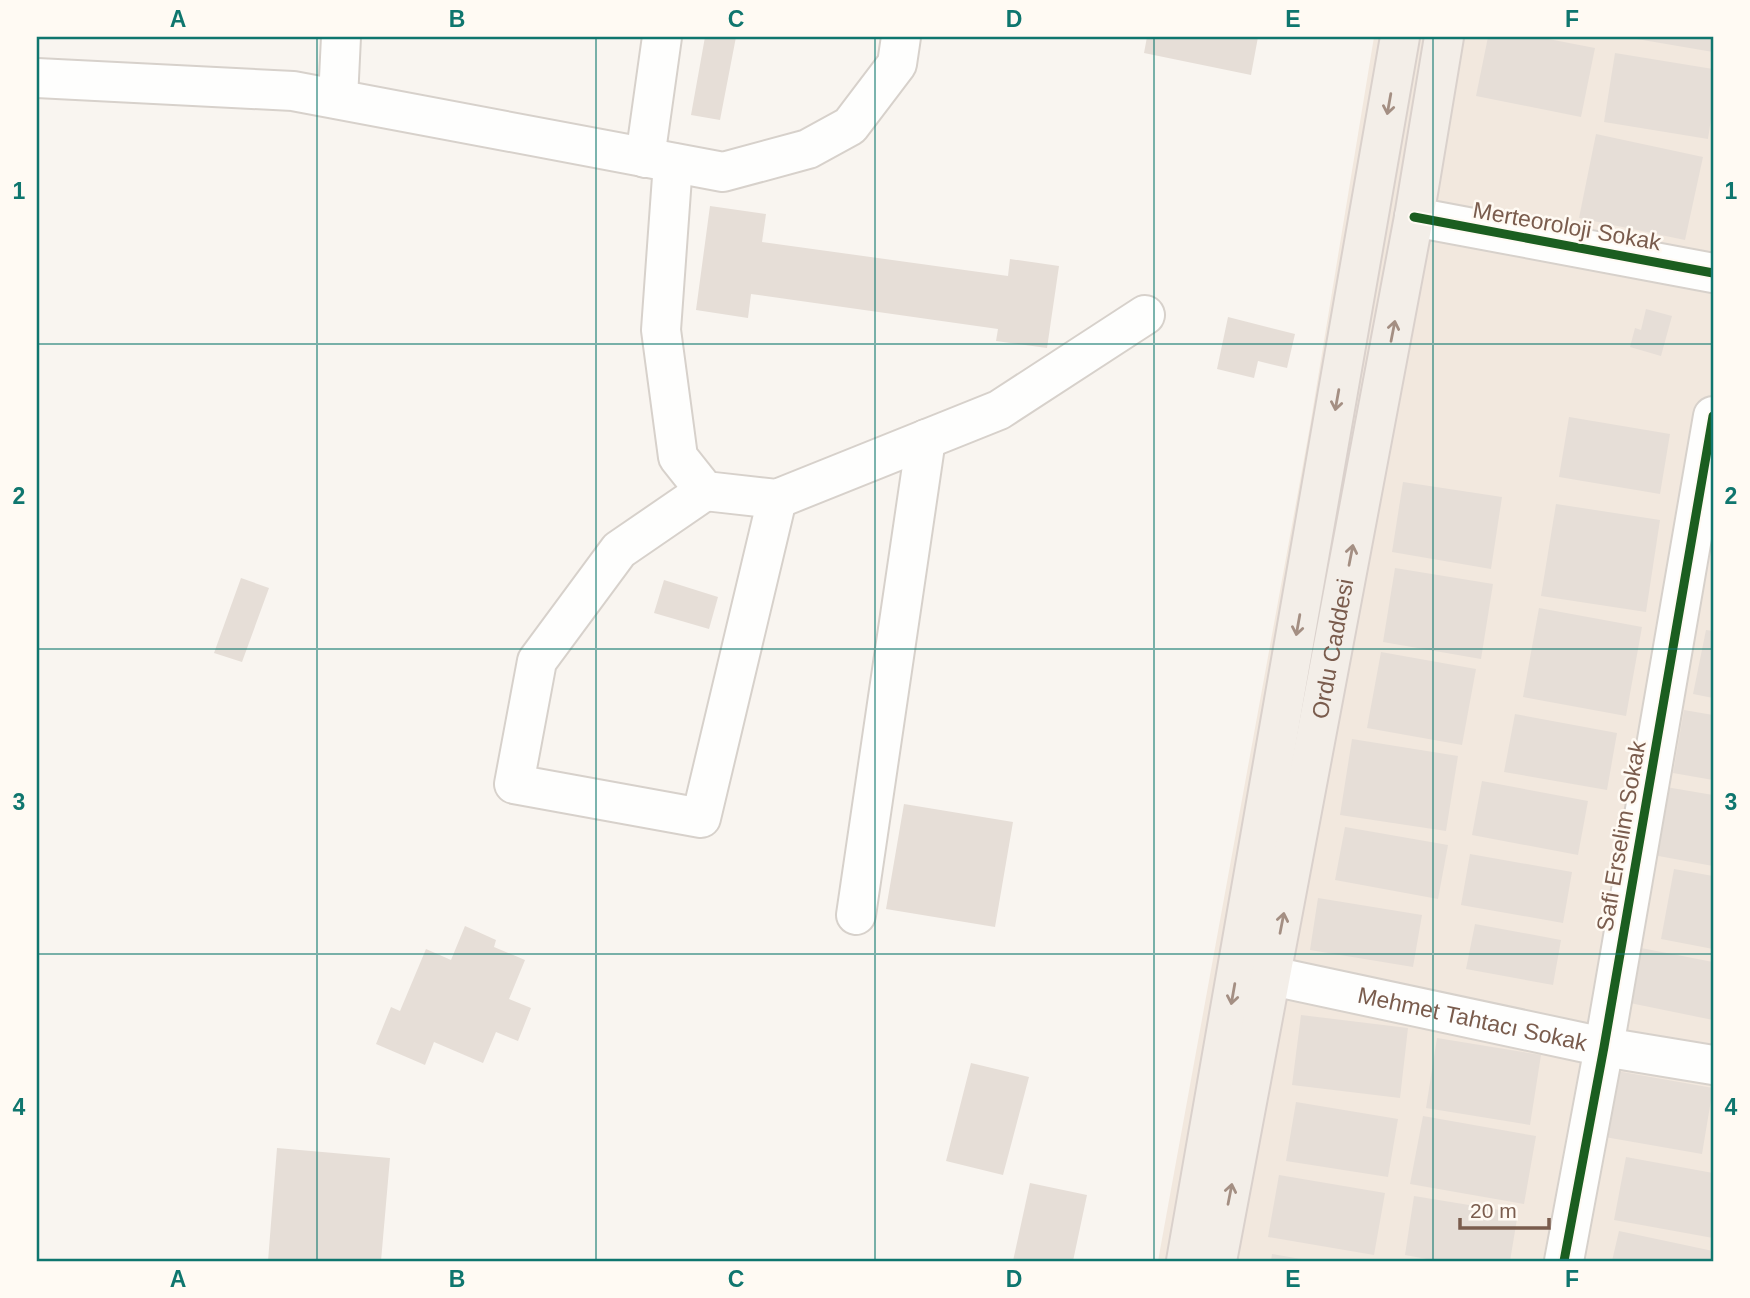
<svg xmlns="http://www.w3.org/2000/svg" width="1750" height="1298" font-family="Arial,sans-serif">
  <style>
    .residential { fill: #f2e8de }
    .building { fill: #e6ded7 }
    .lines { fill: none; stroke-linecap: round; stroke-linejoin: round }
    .minor-casing { stroke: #d7d1cb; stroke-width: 42 }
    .major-casing { stroke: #dad1cc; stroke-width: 42 }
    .minor { stroke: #fefefd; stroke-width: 38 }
    .major { stroke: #f3eee8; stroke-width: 38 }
    .cycleway-casing { stroke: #fffaf3; stroke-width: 13 }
    .cycleway { stroke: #1b5e20; stroke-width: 9 }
    .oneway { stroke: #a48f83 }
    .grid { fill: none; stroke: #0f766e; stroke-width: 2; stroke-opacity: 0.55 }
    .labels { text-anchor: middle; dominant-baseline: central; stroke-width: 5; stroke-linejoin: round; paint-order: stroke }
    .street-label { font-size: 23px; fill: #7a5c4d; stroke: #fffaf3 }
    .neatline { fill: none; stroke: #0f766e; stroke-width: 2.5 }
    .grid-label { font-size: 23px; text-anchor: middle; font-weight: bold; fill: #0f766e }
  </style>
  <rect width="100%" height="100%" fill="#f9f5f0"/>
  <!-- residential -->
  <path class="residential" d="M 1374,37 L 1713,37 L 1713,1261 L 1158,1261 L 1310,426 Z"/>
  <!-- building -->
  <path class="building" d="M 705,37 L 736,37 L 720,120 L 691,115 Z
    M 1147,37 L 1258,37 L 1251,75 L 1144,53 Z
    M 1488,37 L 1538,37 L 1595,48 L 1581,117 L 1476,96 Z
    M 1631,37 L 1713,37 L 1713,52 L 1631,38 Z
    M 1615,53 L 1713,69 L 1713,105 L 1708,139 L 1604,122 Z
    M 1596,134 L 1703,157 L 1685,240 L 1579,218 Z
    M 710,206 L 766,214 L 762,242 L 1008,276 L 1010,259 L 1059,266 L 1047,348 L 996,341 L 998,329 L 751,294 L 748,318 L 696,310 Z
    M 1646,309 L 1672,316 L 1661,356 L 1630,347 L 1635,328 L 1641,330 Z
    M 1228,317 L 1295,334 L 1287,368 L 1258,361 L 1254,378 L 1217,369 Z
    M 1569,417 L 1670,434 L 1660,494 L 1559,477 Z
    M 1403,482 L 1502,497 L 1491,569 L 1392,552 Z
    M 1556,504 L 1660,520 L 1646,612 L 1541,596 Z
    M 1395,568 L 1493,584 L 1481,659 L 1383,642 Z
    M 241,578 L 269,588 L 242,662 L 214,653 Z
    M 664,580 L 718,597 L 709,629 L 654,613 Z
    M 1539,608 L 1642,627 L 1626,716 L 1523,697 Z
    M 1706,630 L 1713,631 L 1713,698 L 1693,694 Z
    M 1381,652 L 1476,669 L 1462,745 L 1367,728 Z
    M 1684,710 L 1713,715 L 1713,780 L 1673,773 Z
    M 1515,714 L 1617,733 L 1607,790 L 1504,772 Z
    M 1352,739 L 1458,756 L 1446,831 L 1340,815 Z
    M 1482,781 L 1588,801 L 1578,855 L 1472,835 Z
    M 1666,787 L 1713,795 L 1713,866 L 1653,855 Z
    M 904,804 L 1013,822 L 995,927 L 886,909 Z
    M 1345,827 L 1448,845 L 1438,899 L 1335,880 Z
    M 1470,854 L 1572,872 L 1563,923 L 1461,905 Z
    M 1674,869 L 1713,876 L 1713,949 L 1661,939 Z
    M 1318,898 L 1422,915 L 1413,967 L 1310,950 Z
    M 1475,924 L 1561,940 L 1553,985 L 1466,969 Z
    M 465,926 L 496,940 L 494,947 L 525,960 L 509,999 L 531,1008 L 518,1041 L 496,1032 L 483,1063 L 434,1042 L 425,1065 L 376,1044 L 391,1007 L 400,1011 L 426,949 L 451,960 Z
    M 1641,948 L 1713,962 L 1713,1020 L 1630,1003 Z
    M 1301,1015 L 1408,1028 L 1400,1098 L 1292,1085 Z
    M 1437,1038 L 1541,1055 L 1530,1125 L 1426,1108 Z
    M 971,1063 L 1029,1077 L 1003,1175 L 946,1161 Z
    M 1611,1070 L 1713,1088 L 1702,1154 L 1599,1136 Z
    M 1296,1102 L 1398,1119 L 1388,1177 L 1286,1161 Z
    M 1423,1116 L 1536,1136 L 1524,1204 L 1410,1184 Z
    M 277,1148 L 390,1158 L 381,1261 L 268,1261 Z
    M 1626,1157 L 1713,1173 L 1713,1238 L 1614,1220 Z
    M 1279,1175 L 1385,1193 L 1374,1255 L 1268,1237 Z
    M 1030,1183 L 1087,1195 L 1073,1261 L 1013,1261 Z
    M 1414,1196 L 1518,1213 L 1510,1261 L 1439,1261 L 1405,1255 Z
    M 1619,1231 L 1713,1251 L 1713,1261 L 1612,1261 Z
    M 1272,1254 L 1307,1260 L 1307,1261 L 1271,1261 Z"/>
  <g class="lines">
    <!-- minor casing -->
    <g class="minor-casing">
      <g id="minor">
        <path d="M 37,78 L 293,91 L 723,172 L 808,149 L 850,126 L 897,64 L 901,37"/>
        <path d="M 338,99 L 341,37"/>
        <path d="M 645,158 L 662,37"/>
        <path d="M 673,163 L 661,330 L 678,457 L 705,491 L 777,499 L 999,410 L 1145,315"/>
        <path d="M 1414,217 L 1713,273"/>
        <path d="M 705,491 L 619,550 L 537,661 L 514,784 L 701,818 L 777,499"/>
        <path d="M 856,915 L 926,439"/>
        <path id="s1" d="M 1272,976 L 1604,1047 L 1713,1065"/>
        <path d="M 1564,1261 L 1604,1047 L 1713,416"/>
      </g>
    </g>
    <!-- major casing -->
    <g class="major-casing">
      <g id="major">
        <path d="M 1186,1261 L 1400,37"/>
        <path id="s2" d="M 1217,1261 L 1414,217 L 1444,37"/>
      </g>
    </g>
    <!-- minor -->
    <use href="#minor" class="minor"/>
    <!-- major -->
    <use href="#major" class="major"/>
    <!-- cycleway casing -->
    <g class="cycleway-casing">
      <path id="cycleway" d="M 1414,217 L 1713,273
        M 1564,1261 L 1604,1047 L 1713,416"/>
    </g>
    <!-- cycleway -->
    <use href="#cycleway" class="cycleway"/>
  </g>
  <!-- one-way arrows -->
  <defs><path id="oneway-shaft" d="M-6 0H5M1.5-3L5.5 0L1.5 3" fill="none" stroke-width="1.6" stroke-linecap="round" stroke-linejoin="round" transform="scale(1.75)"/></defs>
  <g class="oneway">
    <use href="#oneway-shaft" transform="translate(1389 104) rotate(100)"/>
    <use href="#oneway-shaft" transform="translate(1393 331) rotate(-79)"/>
    <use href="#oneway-shaft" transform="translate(1337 400) rotate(100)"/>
    <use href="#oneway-shaft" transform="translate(1351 555) rotate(-79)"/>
    <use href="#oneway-shaft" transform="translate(1298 625) rotate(100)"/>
    <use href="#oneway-shaft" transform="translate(1282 923) rotate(-79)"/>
    <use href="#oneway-shaft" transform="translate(1233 994) rotate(100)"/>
    <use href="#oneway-shaft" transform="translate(1230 1194) rotate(-79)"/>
  </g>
  <!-- grid -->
  <path class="grid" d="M 317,37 L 317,1261M 596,37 L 596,1261M 875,37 L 875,1261M 1154,37 L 1154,1261M 1433,37 L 1433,1261M 37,344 L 1713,344M 37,649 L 1713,649M 37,954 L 1713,954"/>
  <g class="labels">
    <!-- street labels -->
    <g class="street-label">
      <text transform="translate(1567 226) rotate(10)">Merteoroloji Sokak</text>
      <text stroke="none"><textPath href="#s2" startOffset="623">Ordu Caddesi</textPath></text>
      <text transform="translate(1621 836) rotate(-80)">Safi Erselim Sokak</text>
      <text stroke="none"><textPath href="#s1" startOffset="205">Mehmet Tahtacı Sokak</textPath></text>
    </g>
  </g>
  <!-- border -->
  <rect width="1750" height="1298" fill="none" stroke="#fffaf3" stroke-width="77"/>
  <!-- scale -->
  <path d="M1460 1218v10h89v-10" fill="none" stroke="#7a5c4d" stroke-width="3.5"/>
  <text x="1470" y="1218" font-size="21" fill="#7a5c4d" stroke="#fffaf3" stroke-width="5" paint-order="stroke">20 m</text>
  <rect x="38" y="38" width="1674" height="1222" class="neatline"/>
  <g class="grid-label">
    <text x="178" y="27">A</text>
    <text x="457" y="27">B</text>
    <text x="736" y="27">C</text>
    <text x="1014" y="27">D</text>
    <text x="1293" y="27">E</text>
    <text x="1572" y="27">F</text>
    <text x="19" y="199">1</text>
    <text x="1731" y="199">1</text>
    <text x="19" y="504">2</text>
    <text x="1731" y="504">2</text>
    <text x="19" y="810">3</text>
    <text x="1731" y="810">3</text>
    <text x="19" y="1115">4</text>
    <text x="1731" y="1115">4</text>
    <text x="178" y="1287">A</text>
    <text x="457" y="1287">B</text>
    <text x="736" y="1287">C</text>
    <text x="1014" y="1287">D</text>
    <text x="1293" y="1287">E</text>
    <text x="1572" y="1287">F</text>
  </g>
</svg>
